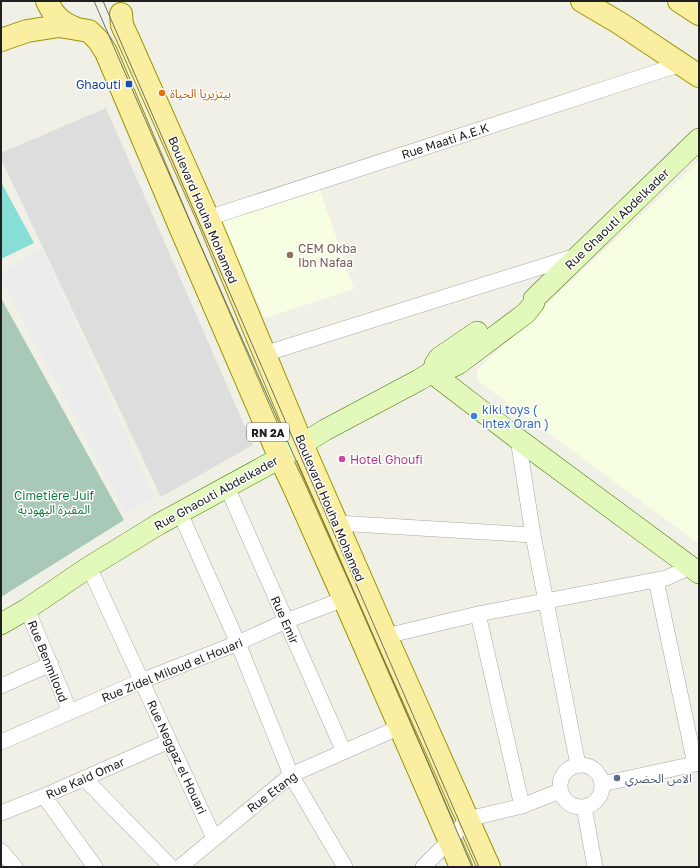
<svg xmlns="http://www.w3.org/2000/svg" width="700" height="868" font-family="'Golos Text','Noto Sans Arabic',sans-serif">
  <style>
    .residential { fill: #dedddd }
    .education { fill: #f6ffe1 }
    .cemetery { fill: #a8c9b7 }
    .pitch { fill: #86ded6 }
    .parking { fill: #ececec }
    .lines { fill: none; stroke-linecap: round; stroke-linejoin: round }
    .minor-casing { stroke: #a7a7a7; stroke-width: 16 }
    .secondary-casing { stroke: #497707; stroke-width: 22 }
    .primary-casing { stroke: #999502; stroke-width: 24 }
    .minor { stroke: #fff; stroke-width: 15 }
    .secondary { stroke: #e3f9bc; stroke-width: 21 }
    .primary { stroke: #faefa1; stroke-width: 22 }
    .tram { stroke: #6e6e6e; stroke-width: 1 }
    .transit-dot { fill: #1a4fb4; stroke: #fff; stroke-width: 1.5 }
    .food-dot { fill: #e8710a; stroke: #fff; stroke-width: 1.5 }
    .education-dot { fill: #8d6e63; stroke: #fff; stroke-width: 1.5 }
    .shop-dot { fill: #3f7fe0; stroke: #fff; stroke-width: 1.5 }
    .hotel-dot { fill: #d1479c; stroke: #fff; stroke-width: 1.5 }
    .service-dot { fill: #5c6f8a; stroke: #fff; stroke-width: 1.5 }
    .labels { text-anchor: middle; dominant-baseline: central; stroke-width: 3; stroke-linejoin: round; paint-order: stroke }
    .shield { fill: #fff; stroke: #636363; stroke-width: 1 }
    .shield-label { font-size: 11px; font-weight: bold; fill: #202020 }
    .transit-label { font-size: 12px; fill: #164399; stroke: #fff; text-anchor: end }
    .food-label { font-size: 12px; fill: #c56008; stroke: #fff; text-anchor: start }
    .street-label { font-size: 12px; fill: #202020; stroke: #fff }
    .education-label { font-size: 12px; fill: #785e54; stroke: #fff; text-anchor: start }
    .shop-label { font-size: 12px; fill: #366cbe; stroke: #fff; text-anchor: start }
    .hotel-label { font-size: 12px; fill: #b23c85; stroke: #fff; text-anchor: start }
    .park-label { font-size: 12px; fill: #0d7e39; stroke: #fff }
    .service-label { font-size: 12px; fill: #4e5e75; stroke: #fff; text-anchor: start }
  </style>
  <rect width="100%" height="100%" fill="#f0f0e6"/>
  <!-- residential -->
  <path class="residential" d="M 106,108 L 253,445 L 161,497 L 1,159 L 1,153 Z"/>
  <!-- education -->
  <path class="education" d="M 699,161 L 699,544 L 478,381 L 477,370 Z
    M 320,190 L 354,289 L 265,318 L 222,221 Z"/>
  <!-- cemetery -->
  <path class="cemetery" d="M 1,298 L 124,520 L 1,597 Z"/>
  <!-- pitch -->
  <path class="pitch" d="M 1,182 L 34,243 L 1,259 Z"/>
  <!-- parking -->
  <path class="parking" d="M 41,247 L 155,498 L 125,513 L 1,278 L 1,274 Z"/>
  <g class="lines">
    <!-- minor casing -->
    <g class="minor-casing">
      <path id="minor" d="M 208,218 L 681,64
        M 264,354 L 576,256
        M 518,439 L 533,535 L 578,765
        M 227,487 L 344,752
        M 180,513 L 238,643 L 291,775 L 345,867
        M 337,523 L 533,535
        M 89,567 L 214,838
        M 656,580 L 695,764
        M 27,609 L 70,712
        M 478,614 L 522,806
        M 386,636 L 478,614 L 666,578 L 691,567
        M 1,686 L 51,664
        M 1,742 L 141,681 L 238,643 L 286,621 L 344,599
        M560 786a21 21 0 1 1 42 0a21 21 0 1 1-42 0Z
        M 84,778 L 171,867
        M 602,784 L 699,763
        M 44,796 L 95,867
        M 584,807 L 595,867
        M 1,813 L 44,796 L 169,741
        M 1,851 L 15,867
        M 180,867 L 291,775 L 400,727
        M 423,867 L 450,840 L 468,819 L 522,806 L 560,791"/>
    </g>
    <!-- secondary casing -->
    <g class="secondary-casing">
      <path id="secondary" d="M 435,370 L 441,372 L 458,364 L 526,313 L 534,303 L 534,299 L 699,139
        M 435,370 L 435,364 L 439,358 L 477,332
        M 431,372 L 518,439 L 699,573
        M 1,624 L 27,609 L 89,567 L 159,524 L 280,458 L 325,430 L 419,380 L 435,370"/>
    </g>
    <!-- primary casing -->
    <g class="primary-casing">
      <path id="primary" d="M 47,1 C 53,15 61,23 75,28
        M 582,1 L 621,24 L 699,76
        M 679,1 L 699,14
        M 121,14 L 122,25 L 128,38 L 208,218 L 302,444 L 386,636 L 489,867
        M 1,40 L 27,31 L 59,26 L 89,31 L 99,41 L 106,52 L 180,227 L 280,458 L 293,485 L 344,599 L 461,867"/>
    </g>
    <!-- minor -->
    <use href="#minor" class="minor"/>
    <!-- secondary -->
    <use href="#secondary" class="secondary"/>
    <!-- primary -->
    <use href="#primary" class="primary"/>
    <!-- tram -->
    <path class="tram" d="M 94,1 C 218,291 351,576 472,867
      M 103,1 L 479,867"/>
  </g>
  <!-- markers -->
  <rect class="transit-dot" x="125" y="80" width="8" height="8" rx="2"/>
  <circle class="food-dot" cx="162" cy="93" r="4"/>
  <circle class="education-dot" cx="290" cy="255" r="4"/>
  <circle class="shop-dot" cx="474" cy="416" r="4"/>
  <circle class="hotel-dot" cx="342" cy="459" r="4"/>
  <circle class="service-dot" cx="617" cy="778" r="4"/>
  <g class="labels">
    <!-- shield labels -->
    <rect class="shield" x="247" y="423" width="42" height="18" rx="3"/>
    <g class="shield-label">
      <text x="268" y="432">RN 2A</text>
    </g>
    <!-- transit labels -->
    <g class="transit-label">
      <text x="121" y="84">Ghaouti</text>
    </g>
    <!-- food labels -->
    <g class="food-label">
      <text x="170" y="93">بيتزيريا الحياة</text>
    </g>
    <!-- street labels -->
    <g class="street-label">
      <text transform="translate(445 141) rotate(-18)">Rue Maati A.E.K</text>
      <text transform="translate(203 210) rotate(67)">Boulevard Houha Mohamed</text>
      <text transform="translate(617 219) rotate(-44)">Rue Ghaouti Abdelkader</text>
      <text transform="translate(216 493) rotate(-29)">Rue Ghaouti Abdelkader</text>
      <text transform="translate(330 508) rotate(67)">Boulevard Houha Mohamed</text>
      <text transform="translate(285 620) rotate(66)">Rue Emir</text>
      <text transform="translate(48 661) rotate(68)">Rue Benmiloud</text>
      <text transform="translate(172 670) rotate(-22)">Rue Zidel Miloud el Houari</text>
      <text transform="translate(177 757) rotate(65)">Rue Neggaz el Houari</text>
      <text transform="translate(85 778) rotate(-24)">Rue Kaid Omar</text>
      <text transform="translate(272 792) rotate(-37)">Rue Etang</text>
    </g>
    <!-- education labels -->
    <g class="education-label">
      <text x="298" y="248">CEM Okba<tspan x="298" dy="14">Ibn Nafaa</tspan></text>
    </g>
    <!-- shop labels -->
    <g class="shop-label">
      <text x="482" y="409">kiki toys (<tspan x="482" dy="14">intex Oran )</tspan></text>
    </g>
    <!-- hotel labels -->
    <g class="hotel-label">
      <text x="350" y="459">Hotel Ghoufi</text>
    </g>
    <!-- park labels -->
    <g class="park-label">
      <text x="54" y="495">Cimetière Juif<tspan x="54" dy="14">المقبرة اليهودية</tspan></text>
    </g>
    <!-- service labels -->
    <g class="service-label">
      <text x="625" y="778">الامن الحضري</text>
    </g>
  </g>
  <!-- border -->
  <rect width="700" height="868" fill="none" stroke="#202020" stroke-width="4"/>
</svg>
